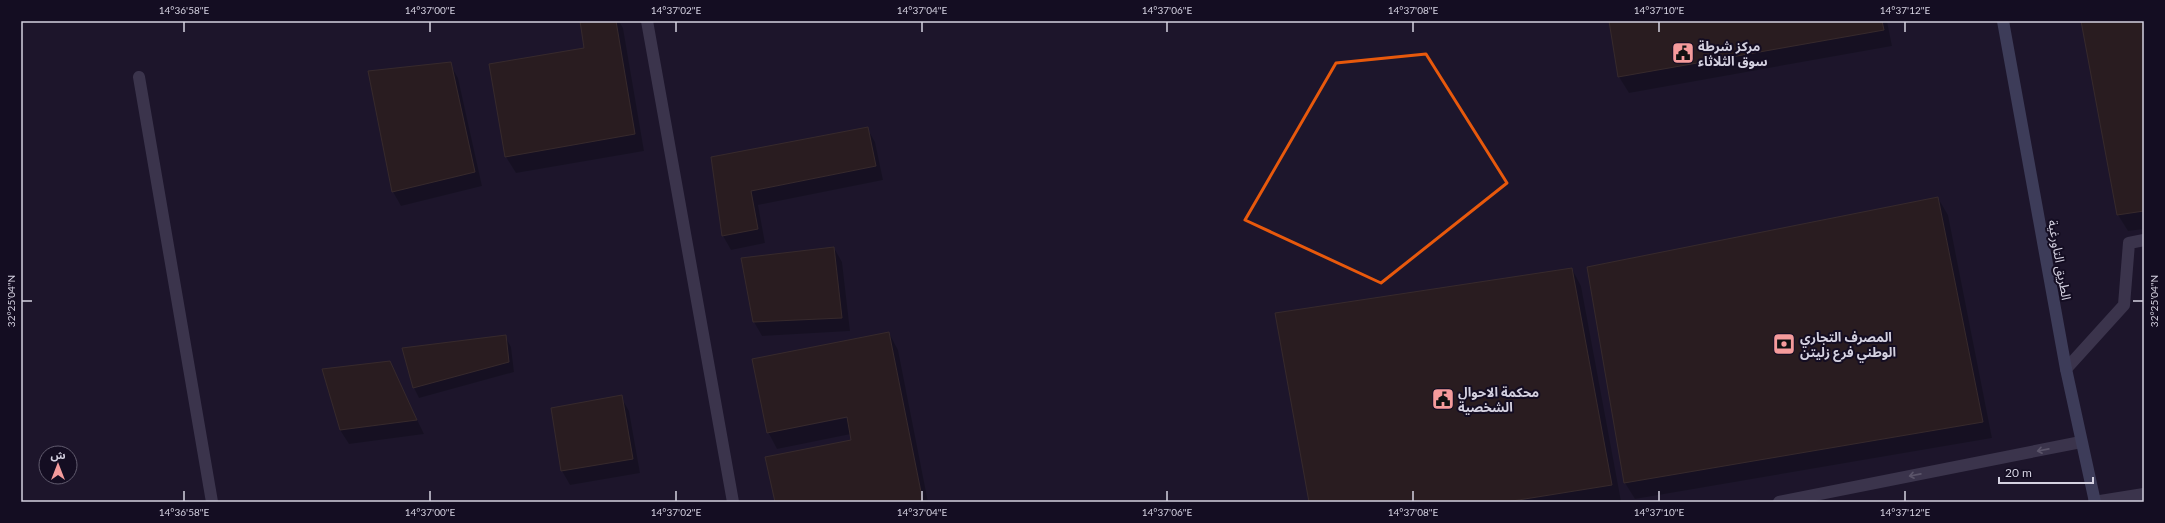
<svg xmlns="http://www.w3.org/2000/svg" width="2165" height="523" font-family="Lato,'Noto Sans Arabic',sans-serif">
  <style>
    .shadow { fill: #0007; fill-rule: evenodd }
    .building { fill: #382512; stroke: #56412d }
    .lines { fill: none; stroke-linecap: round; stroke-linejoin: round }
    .street { stroke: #615a74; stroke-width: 12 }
    .secondary { stroke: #656b90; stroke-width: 12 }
    .oneway { stroke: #a6a1b5 }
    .marked { fill: none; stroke: #e8590c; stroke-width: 3; stroke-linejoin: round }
    .ticks { fill: none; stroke: #d4d1e0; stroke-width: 1.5 }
    .labels { text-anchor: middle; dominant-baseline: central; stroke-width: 4; stroke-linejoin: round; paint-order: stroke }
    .poi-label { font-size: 13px; font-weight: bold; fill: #d4d1e0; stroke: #140d22; text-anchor: start }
    .street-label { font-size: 13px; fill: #d4d1e0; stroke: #140d22 }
    .neatline { fill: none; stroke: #d4d1e0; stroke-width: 1.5 }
    .ticks-label { font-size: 10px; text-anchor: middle; fill: #d4d1e0 }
  </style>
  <rect width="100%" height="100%" fill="#1d162c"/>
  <!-- shadow -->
  <path class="shadow" d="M 581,21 L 619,21 L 623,28 L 644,151 L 516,173 L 506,157 L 585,49 Z
    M 1610,21 L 1887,21 L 1892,46 L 1629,93 L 1619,77 Z
    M 2082,21 L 2144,21 L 2144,229 L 2128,231 L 2118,215 Z
    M 450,64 L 458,78 L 482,186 L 401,206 L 393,192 L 370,72 Z
    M 867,128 L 875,142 L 883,180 L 758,205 L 765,243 L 731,250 L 723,236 L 712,158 Z
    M 1938,198 L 1948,215 L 1992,438 L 1635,499 L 1625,483 Z
    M 834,248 L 842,262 L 850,331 L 762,336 L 754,322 L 742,259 Z
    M 1572,269 L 1581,286 L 1621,501 L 1310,502 Z
    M 889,333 L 898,350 L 928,502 L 776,502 L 852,441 L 851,434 L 777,449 L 768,432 ZM 852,415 L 852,417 L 772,432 L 772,430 Z
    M 505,336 L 511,347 L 514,372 L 419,398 L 414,388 Z
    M 389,362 L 424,434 L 349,444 L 340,430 L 323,370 Z
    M 621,397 L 629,411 L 640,473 L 570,485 L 562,471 Z"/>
  <!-- building -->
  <path class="building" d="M 580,21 L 616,21 L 635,134 L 505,157 L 489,64 L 584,48 Z
    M 1609,21 L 1882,21 L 1884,30 L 1618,77 Z
    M 2081,21 L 2144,21 L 2144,211 L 2117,215 Z
    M 451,62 L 475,172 L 392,192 L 368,71 Z
    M 868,127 L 876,166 L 751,191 L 758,229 L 722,236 L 711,157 Z
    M 1938,197 L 1983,422 L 1624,483 L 1587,267 Z
    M 834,247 L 842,318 L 753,322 L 741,258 Z
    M 1572,268 L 1612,485 L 1506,502 L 1309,502 L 1275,313 Z
    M 889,332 L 923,502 L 775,502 L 765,457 L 851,440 L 847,417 L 767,433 L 752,359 Z
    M 506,335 L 509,362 L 413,388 L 402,348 Z
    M 390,361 L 417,420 L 340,430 L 322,369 Z
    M 622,395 L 633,459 L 561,471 L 551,408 Z"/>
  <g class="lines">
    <!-- street -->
    <path class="street" d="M 647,21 L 733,502
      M 139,77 L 212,502
      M 2066,369 L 2124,305 L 2129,243 L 2144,240
      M 1779,502 L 2081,442
      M 2094,502 L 2144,494"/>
    <!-- secondary -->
    <path class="secondary" d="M 2003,21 L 2066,369 L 2095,502"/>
  </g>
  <!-- one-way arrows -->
  <defs><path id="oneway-shaft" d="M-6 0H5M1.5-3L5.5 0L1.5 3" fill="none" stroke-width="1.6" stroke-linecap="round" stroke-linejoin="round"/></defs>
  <g class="oneway">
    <use href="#oneway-shaft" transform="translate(2043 450) rotate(169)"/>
    <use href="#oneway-shaft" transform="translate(1915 475) rotate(169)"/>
  </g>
  <!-- marked area -->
  <path d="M0 0H2165V523H0ZM 1426,54 L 1507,183 L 1381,283 L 1245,220 L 1336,63 Z" fill="#1d162c" fill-opacity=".55" fill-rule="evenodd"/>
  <path class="marked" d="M 1426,54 L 1507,183 L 1381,283 L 1245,220 L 1336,63 Z"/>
  <!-- ticks -->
  <path class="ticks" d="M 184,22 L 184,32M 430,22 L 430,32M 676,22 L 676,32M 922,22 L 922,32M 1167,22 L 1167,32M 1413,22 L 1413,32M 1659,22 L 1659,32M 1905,22 L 1905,32M 22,301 L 32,301M 2133,301 L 2143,301M 184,491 L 184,501M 430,491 L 430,501M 676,491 L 676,501M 922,491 L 922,501M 1167,491 L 1167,501M 1413,491 L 1413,501M 1659,491 L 1659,501M 1905,491 L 1905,501"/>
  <!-- icons -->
  <defs>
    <g id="civic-square" transform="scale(1.15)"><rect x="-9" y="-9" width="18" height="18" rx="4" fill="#f59b9c" stroke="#140d22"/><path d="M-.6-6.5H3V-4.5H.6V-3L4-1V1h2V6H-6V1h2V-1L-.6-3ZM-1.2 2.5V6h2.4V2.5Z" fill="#111"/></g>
    <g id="bank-square" transform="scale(1.15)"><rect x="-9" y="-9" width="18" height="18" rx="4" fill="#f59b9c" stroke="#140d22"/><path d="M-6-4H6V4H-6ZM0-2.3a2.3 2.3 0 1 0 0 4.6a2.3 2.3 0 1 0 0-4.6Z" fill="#111"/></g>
  </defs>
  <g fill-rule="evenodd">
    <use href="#civic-square" x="1683" y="53"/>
    <use href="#bank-square" x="1784" y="344"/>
    <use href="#civic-square" x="1443" y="399"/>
  </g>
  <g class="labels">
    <!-- poi labels -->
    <g class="poi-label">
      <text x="1698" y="46">مركز شرطة<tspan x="1698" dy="15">سوق الثلاثاء</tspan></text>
      <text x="1800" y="337">المصرف التجاري<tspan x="1800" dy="15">الوطني فرع زليتن</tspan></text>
      <text x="1458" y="392">محكمة الاحوال<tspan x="1458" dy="15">الشخصية</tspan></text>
    </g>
    <!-- street labels -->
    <g class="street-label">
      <text transform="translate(2060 260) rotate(80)">الطريق التاورغية</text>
    </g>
  </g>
  <!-- border -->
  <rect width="2165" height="523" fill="none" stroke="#140d22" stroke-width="44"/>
  <!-- north arrow -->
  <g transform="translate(58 465)"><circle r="19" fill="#140d22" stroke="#615b6e"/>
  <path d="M0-3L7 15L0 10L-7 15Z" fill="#f59b9c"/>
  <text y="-6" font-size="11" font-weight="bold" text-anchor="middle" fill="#d4d1e0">ش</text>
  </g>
  <!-- scale -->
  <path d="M1999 477v6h94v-6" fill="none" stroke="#d4d1e0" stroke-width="2"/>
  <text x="2005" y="477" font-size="12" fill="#d4d1e0" stroke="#140d22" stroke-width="3" paint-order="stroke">20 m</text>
  <rect x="22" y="22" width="2121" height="479" class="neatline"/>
  <g class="ticks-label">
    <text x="184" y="14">14°36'58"E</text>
    <text x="430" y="14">14°37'00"E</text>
    <text x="676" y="14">14°37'02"E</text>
    <text x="922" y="14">14°37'04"E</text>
    <text x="1167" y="14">14°37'06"E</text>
    <text x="1413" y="14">14°37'08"E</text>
    <text x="1659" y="14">14°37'10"E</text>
    <text x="1905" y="14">14°37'12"E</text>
    <text transform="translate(11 301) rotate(-90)" y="4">32°25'04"N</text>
    <text transform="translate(2154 301) rotate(-90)" y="4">32°25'04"N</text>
    <text x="184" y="516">14°36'58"E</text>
    <text x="430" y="516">14°37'00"E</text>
    <text x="676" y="516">14°37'02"E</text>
    <text x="922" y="516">14°37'04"E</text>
    <text x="1167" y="516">14°37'06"E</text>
    <text x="1413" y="516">14°37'08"E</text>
    <text x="1659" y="516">14°37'10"E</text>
    <text x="1905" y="516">14°37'12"E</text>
  </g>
</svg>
